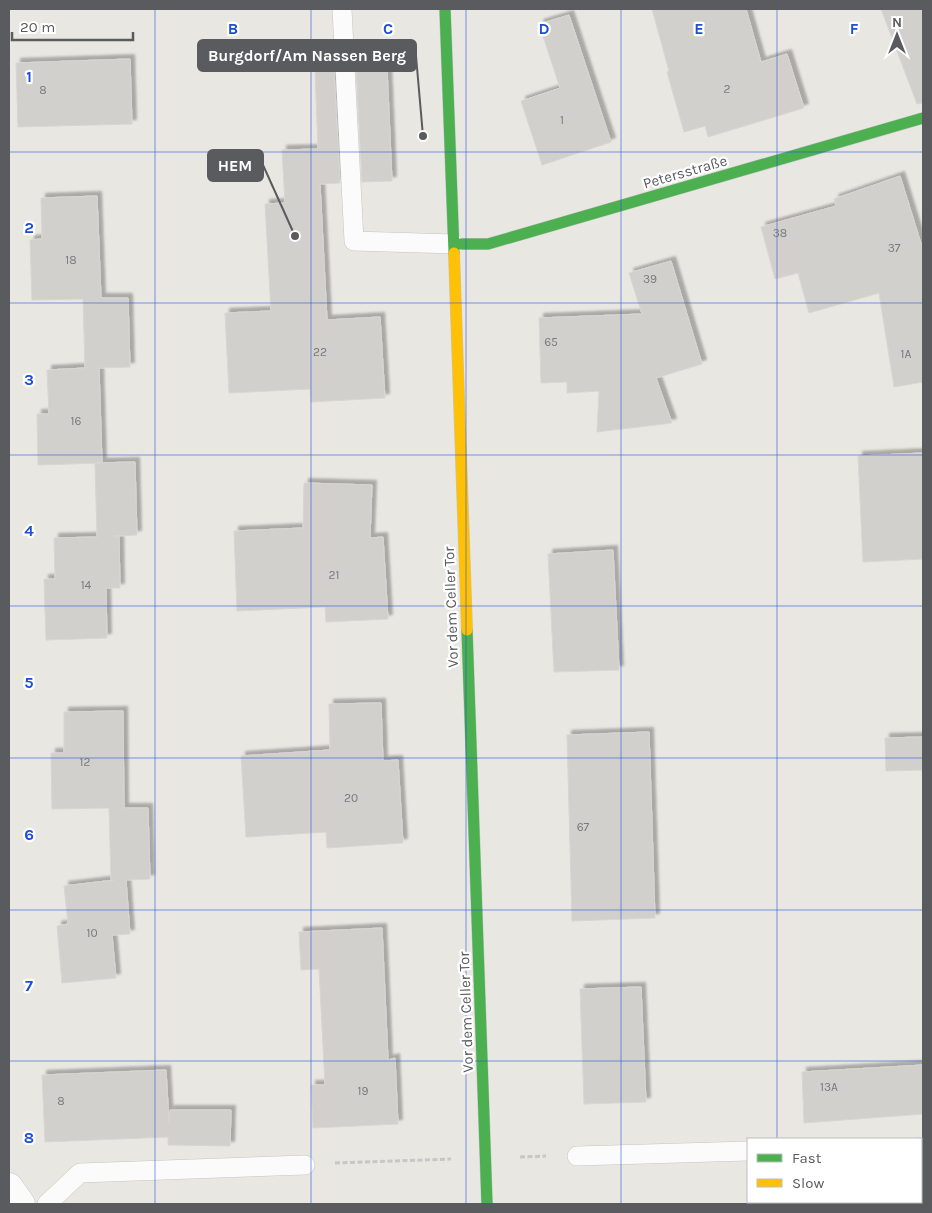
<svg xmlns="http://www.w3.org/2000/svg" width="932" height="1213" font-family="Karla,sans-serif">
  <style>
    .building { fill: #d1d0cd; stroke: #d7d6d2; filter: url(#shadow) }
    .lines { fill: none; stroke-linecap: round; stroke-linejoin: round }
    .lane-casing { stroke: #c5c5c4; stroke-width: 20 }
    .street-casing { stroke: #c5c5c4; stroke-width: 29 }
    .fast-casing { stroke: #c5c6c5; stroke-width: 12 }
    .slow-casing { stroke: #c5c6c5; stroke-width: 12 }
    .path { stroke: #c5c8c6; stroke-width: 3; stroke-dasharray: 5 2.5; stroke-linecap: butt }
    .lane { stroke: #fcfbfb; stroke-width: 19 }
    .street { stroke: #fcfbfb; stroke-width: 28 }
    .fast { stroke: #4caf50; stroke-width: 11 }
    .slow { stroke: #ffc107; stroke-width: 11 }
    .grid { fill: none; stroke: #1d4ed8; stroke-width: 1; stroke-opacity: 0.55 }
    .labels { text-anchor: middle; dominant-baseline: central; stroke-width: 4.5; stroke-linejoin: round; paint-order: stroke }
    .number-label { font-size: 12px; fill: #78797b }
    .street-label { font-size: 15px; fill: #595b5f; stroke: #fff }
    .grid-label { font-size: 16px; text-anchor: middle; font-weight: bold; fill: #1d4ed8; stroke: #fff; stroke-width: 4.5; stroke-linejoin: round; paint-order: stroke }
    .leader { fill: none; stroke: #595b5f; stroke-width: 2 }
    .callout-dot { fill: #595b5f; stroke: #fff; stroke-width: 2 }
    .callout { fill: #595b5f; stroke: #595b5f; stroke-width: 2 }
    .callout-label { font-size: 16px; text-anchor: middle; font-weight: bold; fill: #fff }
  </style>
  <defs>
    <filter id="shadow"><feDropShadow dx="4.5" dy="-4.5" stdDeviation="1" flood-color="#0004"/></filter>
  </defs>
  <rect width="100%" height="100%" fill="#e8e7e2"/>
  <!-- building -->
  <path class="building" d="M 652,9 L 746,9 L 761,62 L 787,54 L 804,108 L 708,137 L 705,126 L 684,132 L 667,72 L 669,71 Z
    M 881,9 L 923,9 L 923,103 L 917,104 Z
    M 569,15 L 611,142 L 542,165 L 521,101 L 560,88 L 539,24 Z
    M 130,59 L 132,124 L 18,127 L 16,63 Z
    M 387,68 L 392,181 L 362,182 L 356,69 Z
    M 315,70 L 334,70 L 340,183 L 320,184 L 327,320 L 380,317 L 385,398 L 311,402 L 310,389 L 229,393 L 225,313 L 271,311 L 265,204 L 285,203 L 282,150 L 318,149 Z
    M 900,176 L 923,250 L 923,382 L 894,387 L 879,293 L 809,313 L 798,273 L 775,279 L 761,227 L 836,206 L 834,199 Z
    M 97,196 L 101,298 L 128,298 L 130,367 L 99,368 L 102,463 L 38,465 L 37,414 L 49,414 L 47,370 L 85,368 L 83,299 L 32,300 L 30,240 L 42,239 L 41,198 Z
    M 671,261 L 702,364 L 656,378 L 672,423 L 597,432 L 599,391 L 567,393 L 567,382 L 541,383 L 539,318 L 642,314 L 629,273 Z
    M 923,453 L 923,559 L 863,562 L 858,456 Z
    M 135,462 L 137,535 L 114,536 L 119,536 L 120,588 L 106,588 L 107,638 L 46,640 L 44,579 L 55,579 L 54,538 L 97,537 L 95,463 Z
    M 304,483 L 372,485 L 370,538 L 383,537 L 388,619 L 326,622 L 325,607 L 237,611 L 234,531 L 303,528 Z
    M 613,550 L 619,670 L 554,672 L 548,554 Z
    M 381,703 L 383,761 L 398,760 L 403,843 L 327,848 L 326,832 L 246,837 L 241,756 L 330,750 L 329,704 Z
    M 123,711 L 124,808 L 148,808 L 150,879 L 126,880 L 130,934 L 112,935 L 116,978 L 62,983 L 57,926 L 68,924 L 64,886 L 114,880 L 111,881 L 109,808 L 52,809 L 51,753 L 64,753 L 64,712 Z
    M 649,732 L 655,918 L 572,921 L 567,735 Z
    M 923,737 L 923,770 L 886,771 L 885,738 Z
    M 382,928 L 388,1060 L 395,1058 L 398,1124 L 313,1128 L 311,1085 L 325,1085 L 319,969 L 301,970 L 299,932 Z
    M 641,987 L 646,1102 L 584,1104 L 580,989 Z
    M 923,1065 L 923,1114 L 804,1123 L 802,1072 Z
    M 166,1070 L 169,1123 L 170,1110 L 231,1110 L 230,1146 L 168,1145 L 168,1137 L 45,1142 L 42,1075 Z"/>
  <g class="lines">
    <!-- lane casing -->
    <g class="lane-casing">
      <path id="lane" d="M 342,9 L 354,241 L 454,244
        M 921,1147 L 923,1147
        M 577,1156 L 748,1151
        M 47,1204 L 80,1173 L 305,1165"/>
    </g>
    <!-- street casing -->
    <g class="street-casing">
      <path id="street" d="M 9,1187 L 21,1204"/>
    </g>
    <!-- fast casing -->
    <g class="fast-casing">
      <path id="fast" d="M 445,9 L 454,253
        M 454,244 L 488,244 L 923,118
        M 467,630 L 487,1204"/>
    </g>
    <!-- slow casing -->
    <g class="slow-casing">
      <path id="slow" d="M 454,253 L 467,630"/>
    </g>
    <!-- path -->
    <path class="path" d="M 520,1157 L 546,1156
      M 335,1163 L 451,1159"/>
    <!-- lane -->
    <use href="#lane" class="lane"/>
    <!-- street -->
    <use href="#street" class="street"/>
    <!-- fast -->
    <use href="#fast" class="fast"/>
    <!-- slow -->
    <use href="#slow" class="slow"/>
  </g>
  <!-- grid -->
  <path class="grid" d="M 155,9 L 155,1204M 311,9 L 311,1204M 466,9 L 466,1204M 621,9 L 621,1204M 777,9 L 777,1139M 9,152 L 923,152M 9,303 L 923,303M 9,455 L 923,455M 9,606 L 923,606M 9,758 L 923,758M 9,910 L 923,910M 9,1061 L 923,1061M 777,1202 L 777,1204"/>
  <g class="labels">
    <!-- number labels -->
    <g class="number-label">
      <text x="727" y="89">2</text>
      <text x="43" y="90">8</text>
      <text x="562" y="120">1</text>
      <text x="780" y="233">38</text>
      <text x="894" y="248">37</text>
      <text x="71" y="260">18</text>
      <text x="650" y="279">39</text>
      <text x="551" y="342">65</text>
      <text x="320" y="352">22</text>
      <text x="906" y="354">1A</text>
      <text x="76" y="421">16</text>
      <text x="334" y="575">21</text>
      <text x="86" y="585">14</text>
      <text x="85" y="762">12</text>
      <text x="351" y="798">20</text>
      <text x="583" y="827">67</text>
      <text x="92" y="933">10</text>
      <text x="829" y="1087">13A</text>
      <text x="363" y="1091">19</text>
      <text x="61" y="1101">8</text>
    </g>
    <!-- street labels -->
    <g class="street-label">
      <text transform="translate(685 172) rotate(-16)">Petersstraße</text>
      <text transform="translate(451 607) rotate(-92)">Vor dem Celler Tor</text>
      <text transform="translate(466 1012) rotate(-92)">Vor dem Celler Tor</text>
    </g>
  </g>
  <g class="grid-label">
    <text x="233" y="34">B</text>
    <text x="388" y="34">C</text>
    <text x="544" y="34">D</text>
    <text x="699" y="34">E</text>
    <text x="854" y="34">F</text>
    <text x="29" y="82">1</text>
    <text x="29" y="233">2</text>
    <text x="29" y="385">3</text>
    <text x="29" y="536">4</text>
    <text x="29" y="688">5</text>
    <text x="29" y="840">6</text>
    <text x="29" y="991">7</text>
    <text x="29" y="1143">8</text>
  </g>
  <!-- callouts -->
  <path class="leader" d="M423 136L416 56M295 236L263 165"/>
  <g class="callout-dot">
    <circle cx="423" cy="136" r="5"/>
    <circle cx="295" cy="236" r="5"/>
  </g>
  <g class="callout">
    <rect x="198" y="40" width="218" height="31" rx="5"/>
    <rect x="208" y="150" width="55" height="31" rx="5"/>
  </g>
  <g class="callout-label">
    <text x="307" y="61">Burgdorf/Am Nassen Berg</text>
    <text x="235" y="171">HEM</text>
  </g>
  <!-- border -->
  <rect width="932" height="1213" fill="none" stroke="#595b5f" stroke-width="20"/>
  <!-- legend -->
  <rect x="747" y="1138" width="175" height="65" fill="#ffffff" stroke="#bdbdbf"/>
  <rect x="757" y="1154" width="25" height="8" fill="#4caf50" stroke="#bdbdbf"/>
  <text x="792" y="1163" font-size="15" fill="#595b5f">Fast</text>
  <rect x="757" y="1179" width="25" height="8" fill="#ffc107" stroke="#bdbdbf"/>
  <text x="792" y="1188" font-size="15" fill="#595b5f">Slow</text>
  <!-- north arrow -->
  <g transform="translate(897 35)" stroke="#ffffff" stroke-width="4" paint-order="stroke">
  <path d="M0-4L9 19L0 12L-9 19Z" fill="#595b5f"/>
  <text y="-8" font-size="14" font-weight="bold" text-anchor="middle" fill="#595b5f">N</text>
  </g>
  <!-- scale -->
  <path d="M12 32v8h121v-8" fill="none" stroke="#595b5f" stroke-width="2.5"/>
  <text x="20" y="32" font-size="15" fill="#595b5f" stroke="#ffffff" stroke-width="4" paint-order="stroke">20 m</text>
</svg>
